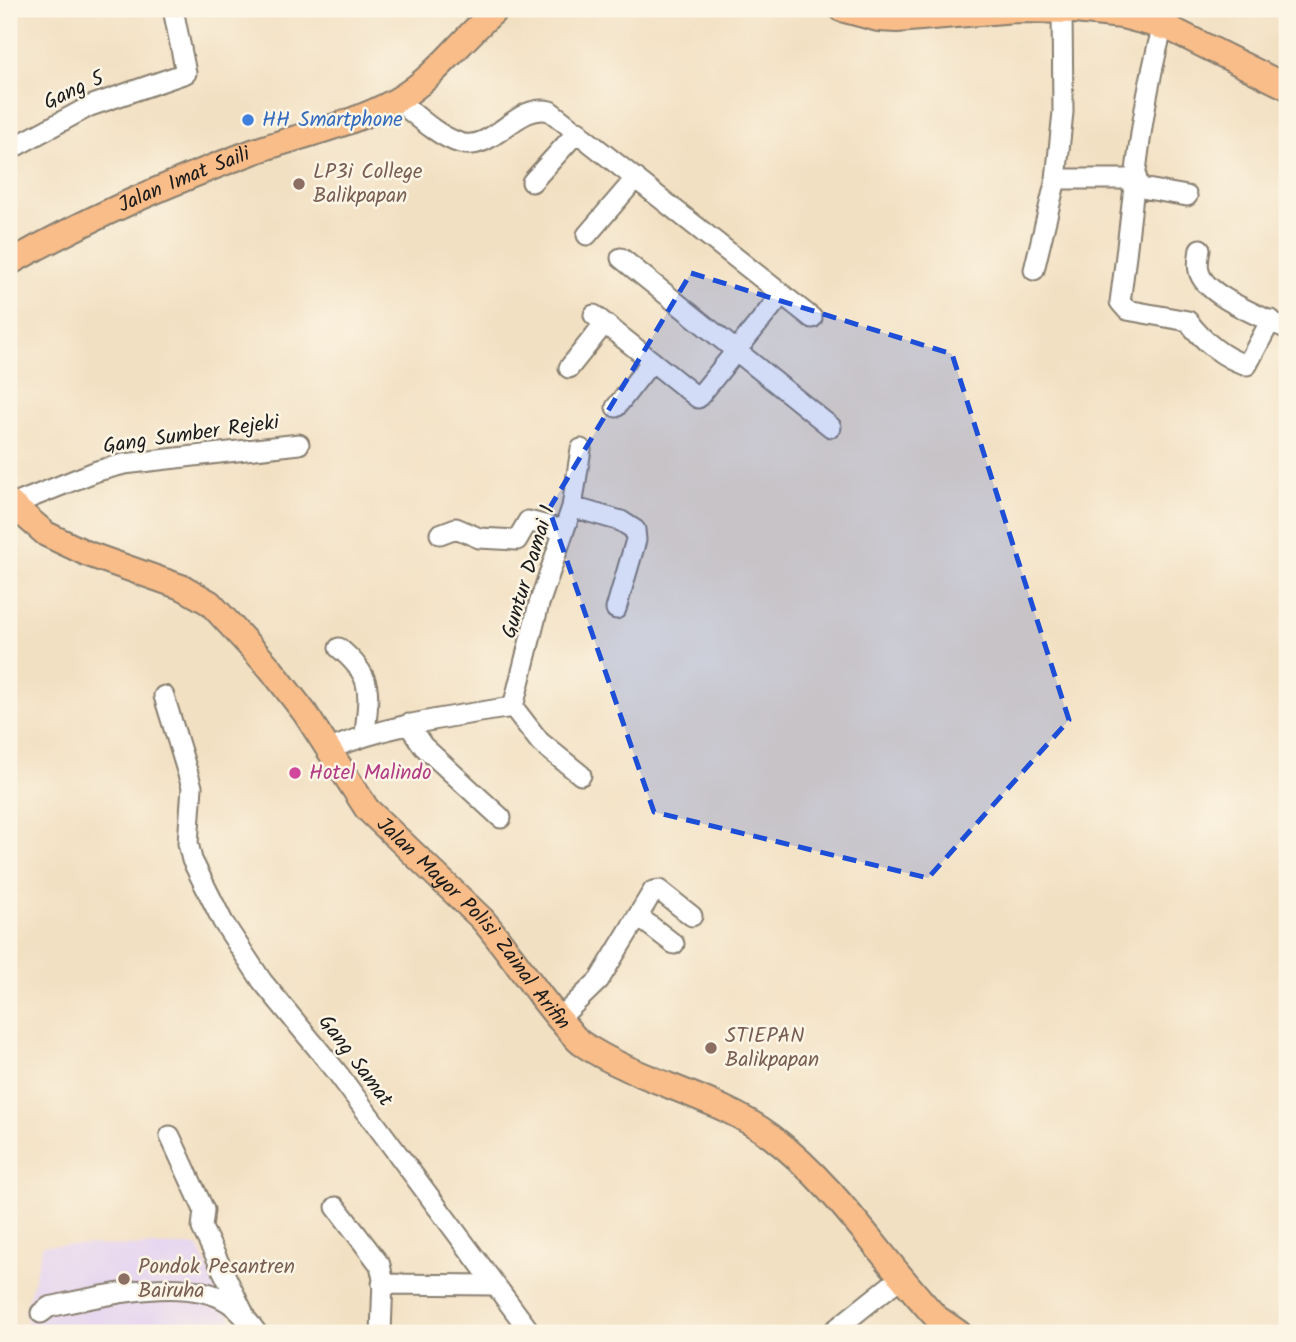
<svg xmlns="http://www.w3.org/2000/svg" width="1296" height="1342" font-family="Kalam,sans-serif">
  <style>
    .built { fill: #e5d3f1 }
    .lines { fill: none; stroke-linecap: round; stroke-linejoin: round }
    .minor-casing { stroke: #877e6f; stroke-width: 23 }
    .major-casing { stroke: #877e6f; stroke-width: 28 }
    .minor { stroke: #fff; stroke-width: 19 }
    .major { stroke: #f8bd89; stroke-width: 24 }
    .marked { fill: #1d4ed8; fill-opacity: 0.2; stroke: #1d4ed8; stroke-width: 5; stroke-dasharray: 14 9; stroke-linejoin: round }
    .shop-dot { fill: #3f7fe0; stroke: #fcf5e5; stroke-width: 2.5 }
    .education-dot { fill: #8d6e63; stroke: #fcf5e5; stroke-width: 2.5 }
    .hotel-dot { fill: #d1479c; stroke: #fcf5e5; stroke-width: 2.5 }
    .labels { text-anchor: middle; dominant-baseline: central; stroke-width: 5; stroke-linejoin: round; paint-order: stroke }
    .street-label { font-size: 21px; fill: #1c1c1c; stroke: #fcf5e5 }
    .shop-label { font-size: 21px; fill: #366cbe; stroke: #fcf5e5; text-anchor: start }
    .education-label { font-size: 21px; fill: #785e54; stroke: #fcf5e5; text-anchor: start }
    .hotel-label { font-size: 21px; fill: #b23c85; stroke: #fcf5e5; text-anchor: start }
  </style>
  <rect width="100%" height="100%" fill="#fcf5e5"/>
  <filter id="ink" filterUnits="userSpaceOnUse"><feTurbulence type="fractalNoise" baseFrequency=".0143" numOctaves="2"/><feDisplacementMap in="SourceGraphic" scale="14" xChannelSelector="R" yChannelSelector="G"/><feConvolveMatrix kernelMatrix="1 2 1 2 8 2 1 2 1" color-interpolation-filters="sRGB"/></filter>
  <filter id="wash" filterUnits="userSpaceOnUse"><feTurbulence type="fractalNoise" baseFrequency=".00686" numOctaves="4" result="noise"/><feDisplacementMap in="SourceGraphic" scale="28" xChannelSelector="R" yChannelSelector="G"/><feGaussianBlur stdDeviation="1.57" result="paint"/><feColorMatrix in="noise" values="0 0 0 0 0 0 0 0 0 0 0 0 0 0 0 0 0 1.4 0 .05"/><feComposite in="paint" operator="in"/></filter>
  <g filter="url(#wash)">
    <rect width="100%" height="100%" fill="#f2e0c2"/>
    <!-- built -->
    <path class="built" d="M 43,1245 L 198,1246 L 238,1333 L 29,1333 L 25,1312 Z"/>
  </g>
  <g filter="url(#ink)">
    <g class="lines">
      <!-- minor casing -->
      <g class="minor-casing">
        <path id="minor" d="M 1062,11 L 1063,112 L 1056,179 L 1137,179
          M 1163,26 C 1138,115 1133,210 1120,302 L 1127,310 L 1188,321 C 1201,339 1224,359 1247,365 L 1271,320
          M 397,100 C 416,115 437,136 460,143 C 493,153 517,102 550,111 L 812,318
          M 9,150 L 90,106 L 186,73 L 173,9
          M 532,182 L 578,131
          M 1136,187 L 1187,196
          M 587,235 L 636,178
          M 1200,249 C 1199,256 1197,264 1199,271 C 1204,296 1266,318 1287,329
          M 621,258 L 831,427
          M 1034,270 L 1056,179
          M 594,315 L 698,398 L 782,294
          M 569,368 L 604,324
          M 616,407 L 652,361
          M 12,505 L 97,471 L 124,464 L 299,444
          M 572,507 L 621,521 L 635,530 L 636,540 L 616,609
          M 440,534 L 456,528 L 479,538 L 517,540 L 528,521 L 563,530
          M 339,648 C 374,677 369,691 365,734
          M 164,696 L 192,787 L 188,843 L 192,860 L 223,922 L 262,981 L 336,1071 L 531,1333
          M 513,707 L 539,604 L 572,507 L 581,449
          M 408,724 L 423,746 L 501,818
          M 328,750 C 388,724 450,717 513,707 L 540,742 L 581,775
          M 639,917 L 674,944
          M 559,1019 L 599,980 L 653,891 L 659,890 L 692,916
          M 170,1136 L 204,1210 L 202,1228 L 244,1314
          M 336,1207 L 380,1265 L 383,1279 L 381,1333
          M 382,1284 L 492,1285
          M 41,1313 L 49,1307 C 96,1297 184,1274 228,1302 C 240,1310 249,1322 257,1333
          M 831,1333 L 900,1278"/>
      </g>
      <!-- major casing -->
      <g class="major-casing">
        <g id="major">
          <path d="M 841,9 L 878,19 L 897,20 L 1015,10 L 1075,11 L 1122,16 L 1171,29 L 1287,87"/>
          <path id="s1" d="M 9,263 C 87,219 171,182 255,151 C 302,135 351,125 395,101 C 435,79 462,38 497,9"/>
          <path id="s2" d="M 9,502 L 46,534 L 88,554 L 184,588 L 210,603 L 270,668 L 305,713 L 367,809 L 482,919 C 510,951 532,988 560,1020 C 567,1027 573,1037 581,1043 C 640,1083 715,1094 772,1137 C 837,1187 881,1258 936,1317 L 959,1333"/>
        </g>
      </g>
      <!-- minor -->
      <use href="#minor" class="minor"/>
      <!-- major -->
      <use href="#major" class="major"/>
    </g>
  </g>
  <!-- marked area -->
  <path class="marked" d="M 691,273 L 952,354 L 1069,720 L 928,878 L 654,812 L 549,509 Z"/>
  <!-- markers -->
  <circle class="shop-dot" cx="248" cy="120" r="7"/>
  <g class="education-dot">
    <circle cx="299" cy="184" r="7"/>
    <circle cx="711" cy="1048" r="7"/>
    <circle cx="124" cy="1279" r="7"/>
  </g>
  <circle class="hotel-dot" cx="295" cy="773" r="7"/>
  <g class="labels">
    <!-- street labels -->
    <g class="street-label">
      <text transform="translate(74 91) rotate(-25)">Gang 5</text>
      <text stroke="none"><textPath href="#s1" startOffset="194">Jalan Imat Saili</textPath></text>
      <text transform="translate(191 435) rotate(-8)">Gang Sumber Rejeki</text>
      <text transform="translate(529 572) rotate(-73)">Guntur Damai 1</text>
      <text stroke="none"><textPath href="#s2" startOffset="644">Jalan Mayor Polisi Zainal Arifin</textPath></text>
      <text transform="translate(355 1061) rotate(53)">Gang Samat</text>
    </g>
    <!-- shop labels -->
    <g class="shop-label">
      <text x="262" y="120">HH Smartphone</text>
    </g>
    <!-- education labels -->
    <g class="education-label">
      <text x="313" y="172">LP3i College<tspan x="313" dy="24">Balikpapan</tspan></text>
      <text x="725" y="1036">STIEPAN<tspan x="725" dy="24">Balikpapan</tspan></text>
      <text x="138" y="1267">Pondok Pesantren<tspan x="138" dy="24">Bairuha</tspan></text>
    </g>
    <!-- hotel labels -->
    <g class="hotel-label">
      <text x="309" y="773">Hotel Malindo</text>
    </g>
  </g>
  <!-- margin -->
  <rect width="1296" height="1342" fill="none" stroke="#fcf5e5" stroke-width="35"/>
</svg>
